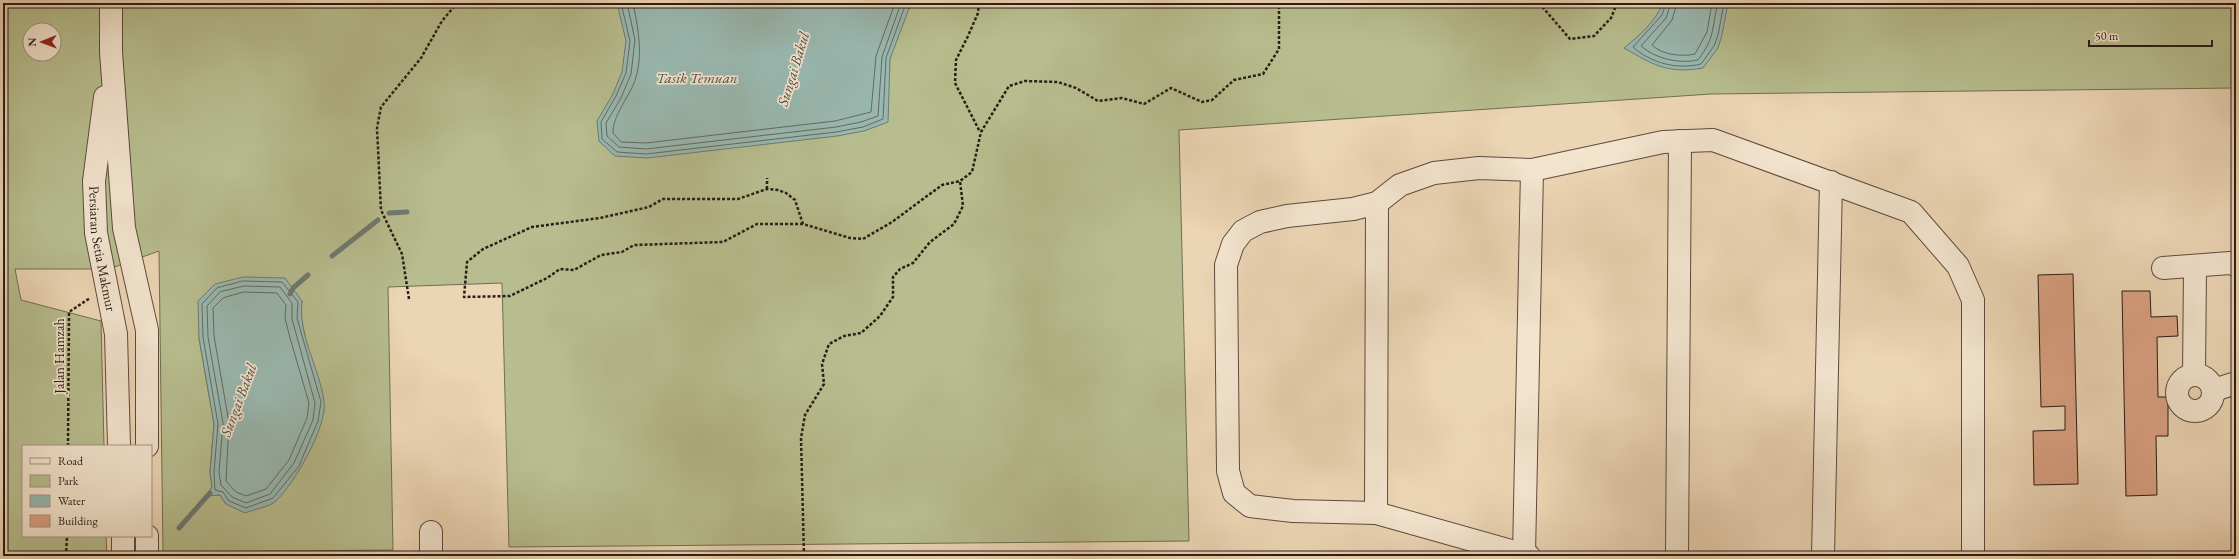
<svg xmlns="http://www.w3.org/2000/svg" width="2239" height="559" font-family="'EB Garamond',serif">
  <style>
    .green { fill: #b7bd8e; stroke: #716d52; fill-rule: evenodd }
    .water { fill: #99b8b0; stroke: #6d7a72 }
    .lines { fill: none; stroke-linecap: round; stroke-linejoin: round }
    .shore { stroke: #626a63; stroke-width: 1 }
    .stream { stroke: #6d7a72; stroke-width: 5 }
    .building { fill: #daa082; stroke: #2b1d16 }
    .minor-casing { stroke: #5b4b3e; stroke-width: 24 }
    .path { stroke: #2b1d16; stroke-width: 2.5; stroke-dasharray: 3 2; stroke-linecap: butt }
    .minor { stroke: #f3e4ce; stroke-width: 22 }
    .labels { text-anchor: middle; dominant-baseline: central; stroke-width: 3.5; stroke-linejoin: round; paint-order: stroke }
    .street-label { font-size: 14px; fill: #2b1d16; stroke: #f3e4ce }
    .water-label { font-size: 15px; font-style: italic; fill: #4c4c44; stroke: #f3e4ce }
  </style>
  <rect width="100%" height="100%" fill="#ecd5b4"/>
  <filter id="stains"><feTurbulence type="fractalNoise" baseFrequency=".005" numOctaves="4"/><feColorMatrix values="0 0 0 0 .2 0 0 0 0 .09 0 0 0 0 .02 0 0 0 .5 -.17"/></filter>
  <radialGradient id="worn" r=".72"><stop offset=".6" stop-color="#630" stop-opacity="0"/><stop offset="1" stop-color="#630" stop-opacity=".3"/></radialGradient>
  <!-- green -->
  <path class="green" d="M 3,3 L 2236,3 L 2236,88 L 1711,94 L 1179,130 L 1189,541 L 509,547 L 502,283 L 388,287 L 393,550 L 163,552 L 159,251 L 109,269 L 15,269 L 21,300 L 101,321 L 104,446 L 23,446 L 23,536 L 106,536 L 107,556 L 3,556 ZM 30,30 L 54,30 L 54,54 L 30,54 ZM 302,301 L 300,317 L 305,335 L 226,504 L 220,495 L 207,496 L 212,487 L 210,472 L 214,424 L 199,338 Z"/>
  <!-- water -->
  <path class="water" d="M 617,3 L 911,3 L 890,59 L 888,122 L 864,131 L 837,136 L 647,158 L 615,156 L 599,141 L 597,121 L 613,94 L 622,72 L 626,41 Z
    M 1663,3 L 1728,3 L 1722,35 L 1718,48 L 1703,68 C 1667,74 1654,65 1624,48 C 1640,35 1655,22 1663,3 Z
    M 243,277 L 285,278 L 302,301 C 298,336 319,367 324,401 C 328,426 294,484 276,501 C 270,507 254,509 245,513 L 226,504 L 220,495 L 206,496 L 212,487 L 210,472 L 214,424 L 199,338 L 198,301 L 215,284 Z"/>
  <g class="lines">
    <!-- shore -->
    <path class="shore" d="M 621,3 L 630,41 L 626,73 L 616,96 L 601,122 L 602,139 L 617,152 L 646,154 L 836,132 L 863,127 L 883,119 L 886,58 L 906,3
      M 627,3 L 635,40 L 631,74 L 621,98 L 606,123 L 607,136 L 619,147 L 646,149 L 836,127 L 861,122 L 878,116 L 882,57 L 901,3
      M 633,3 C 638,28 643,52 636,77 C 631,95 612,116 613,133 L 621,142 L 646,143 L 835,121 L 871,112 L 876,56 L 895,3
      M 1666,3 L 1662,15 L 1633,47 C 1651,63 1677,70 1701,64 L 1714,46 L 1718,35 L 1724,3
      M 1671,3 L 1666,18 L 1641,46 C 1656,59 1679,64 1698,60 C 1716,36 1711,29 1718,3
      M 1677,3 L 1672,20 L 1652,45 C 1662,55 1682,57 1695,54 L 1707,32 L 1712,3
      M 243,281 L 282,282 L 298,302 L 297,318 L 321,402 L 318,421 L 299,466 L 273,498 L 246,508 L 229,501 L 223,492 L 215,490 L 214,472 L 218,424 L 203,337 L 202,304 L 217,288 Z
      M 244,286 L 280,287 L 292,303 L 292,319 L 315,403 L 313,420 L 294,463 L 270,494 L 246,503 L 232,497 L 221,485 L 219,472 L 223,423 L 208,337 L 207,306 L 220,292 Z
      M 244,292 L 277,293 L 286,305 L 285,318 L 290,338 L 309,403 L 307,418 L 289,460 L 266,489 L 246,496 L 236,492 L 226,481 L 229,423 L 214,336 L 213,308 L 223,298 Z"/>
    <!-- stream -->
    <path class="stream" d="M 389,213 L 407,212
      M 332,256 L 378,220
      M 290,294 L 293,288 L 308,275
      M 179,528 L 210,493"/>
  </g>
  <!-- building -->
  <path class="building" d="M 2073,274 L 2078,484 L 2034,485 L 2033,431 L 2065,430 L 2065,406 L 2041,407 L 2038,275 Z
    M 2122,291 L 2150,291 L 2151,317 L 2177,316 L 2178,336 L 2157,337 L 2158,397 L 2168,397 L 2168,436 L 2156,436 L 2157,495 L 2126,496 Z"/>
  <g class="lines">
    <!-- minor casing -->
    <g class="minor-casing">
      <g id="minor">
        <path d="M 111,3 L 111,52 L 124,228 L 147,330 L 147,446"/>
        <path id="s1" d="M 105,97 L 94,181 L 96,233 L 116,334 L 119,446"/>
        <path d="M 2163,268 L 2230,263 L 2236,265"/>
        <circle cx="2195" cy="393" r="18"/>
        <path d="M 2194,375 L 2195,267"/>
        <path d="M 2214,390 L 2236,383"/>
        <path d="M 1376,513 L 1377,203"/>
        <path d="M 431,532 L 431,556"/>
        <path d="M 123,536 L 123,556"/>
        <path d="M 1524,554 L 1532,170"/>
        <path d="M 147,556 L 147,536"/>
        <path d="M 1529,556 L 1376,513 L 1293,511 L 1250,506 L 1234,493 L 1228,471 L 1226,265 L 1233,244 L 1243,231 L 1260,222 L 1287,216 L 1353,209 L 1377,203 L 1400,185 L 1434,173 L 1479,168 L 1532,170 L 1663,142 L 1713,140 L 1911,212 L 1958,266 L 1973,300 L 1973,556"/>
        <path d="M 1677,556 L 1680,141"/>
        <path d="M 1823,556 L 1831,182"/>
      </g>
    </g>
    <!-- path -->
    <path class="path" d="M 979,3 L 978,13 L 968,36 L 956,60 L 955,83 L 980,132
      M 1539,3 L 1570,39 L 1594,36 L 1611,18 L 1617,3
      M 767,189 L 767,178
      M 803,224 L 757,224 L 723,242 L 634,245 L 622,252 L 601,255 L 574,270 L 560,269 L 547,278 L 510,296 L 464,297 L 467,262 L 483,249 L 532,227 L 600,218 L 649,207 L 663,199 L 738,199 L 767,189 L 778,190 L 786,193 L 795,200 L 803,224 L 850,238 L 863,239 L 892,222 L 942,185 L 960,181 L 972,172 L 981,132 L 1009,86 L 1025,81 L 1058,82 L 1076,88 L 1098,101 L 1122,98 L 1144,104 L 1171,88 L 1202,102 L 1212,100 L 1234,80 L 1263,74 L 1279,49 L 1279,3
      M 409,299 L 402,254 L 381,210 L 377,128 L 381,107 L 421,58 L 442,21 L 457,3
      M 68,446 L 69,312 L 90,298
      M 66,556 L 67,536
      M 804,556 L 801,438 L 805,415 L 824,384 L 822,364 L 829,344 L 844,336 L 861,333 L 880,316 L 893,297 L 893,277 L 900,269 L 913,263 L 930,242 L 954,224 L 963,206 L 960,181"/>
    <!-- minor -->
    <use href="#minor" class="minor"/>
  </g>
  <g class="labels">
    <!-- street labels -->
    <g class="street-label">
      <text stroke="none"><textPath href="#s1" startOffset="153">Persiaran Setia Makmur</textPath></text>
      <text transform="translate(59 356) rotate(-90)">Jalan Hamzah</text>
    </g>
    <!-- water labels -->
    <g class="water-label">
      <text transform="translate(793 69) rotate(-73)">Sungai Bakul</text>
      <text x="697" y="77">Tasik Temuan</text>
      <text transform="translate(238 400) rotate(-69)">Sungai Bakul</text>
    </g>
  </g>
  <!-- margin -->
  <rect width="2239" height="559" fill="none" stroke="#ecd5b4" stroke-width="16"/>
  <rect x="4" y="4" width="2231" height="551" fill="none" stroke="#2b1d16" stroke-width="2"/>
  <rect x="8" y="8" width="2223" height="543" fill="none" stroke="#2b1d16"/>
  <!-- legend -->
  <rect x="22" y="445" width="130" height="92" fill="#f3e4ce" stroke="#a39484"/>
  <rect x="30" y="458" width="20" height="6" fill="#f3e4ce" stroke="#a39484"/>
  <text x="58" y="465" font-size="12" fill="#2b1d16">Road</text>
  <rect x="30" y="475" width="20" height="12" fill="#b7bd8e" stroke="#a39484"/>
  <text x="58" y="485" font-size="12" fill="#2b1d16">Park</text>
  <rect x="30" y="495" width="20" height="12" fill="#99b8b0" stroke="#a39484"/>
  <text x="58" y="505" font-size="12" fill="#2b1d16">Water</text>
  <rect x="30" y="515" width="20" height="12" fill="#daa082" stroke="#a39484"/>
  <text x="58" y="525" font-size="12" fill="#2b1d16">Building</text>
  <!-- north arrow -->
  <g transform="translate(42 42) rotate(269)"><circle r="19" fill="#f3e4ce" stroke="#a39484"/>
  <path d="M0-3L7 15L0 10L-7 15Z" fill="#8f2418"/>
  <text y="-6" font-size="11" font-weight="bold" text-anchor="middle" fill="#2b1d16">N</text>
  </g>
  <!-- scale -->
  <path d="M2089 40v6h123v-6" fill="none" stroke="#2b1d16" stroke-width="2"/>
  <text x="2095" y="40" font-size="12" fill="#2b1d16" stroke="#f3e4ce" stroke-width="3" paint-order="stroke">50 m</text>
  <rect width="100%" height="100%" filter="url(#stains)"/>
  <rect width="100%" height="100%" fill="url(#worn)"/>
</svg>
